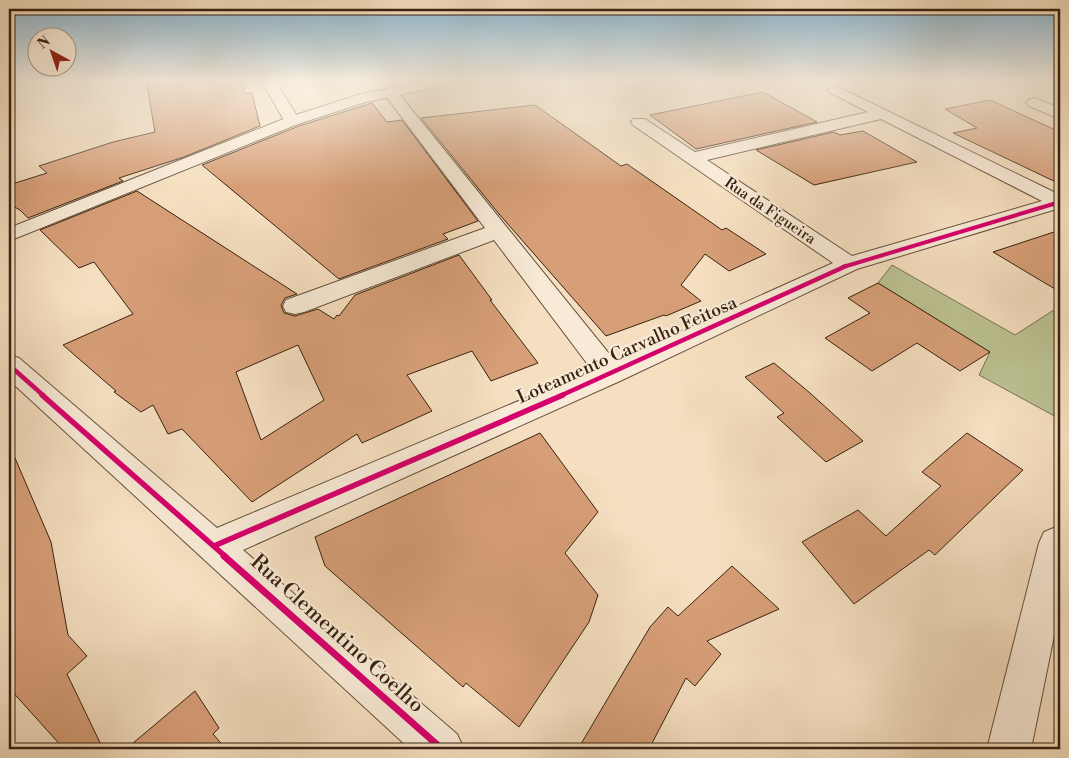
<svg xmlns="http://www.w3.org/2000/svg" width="1069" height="758" font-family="'Libre Bodoni',serif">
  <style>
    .green { fill: #bcc292; stroke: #7a7251 }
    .building { fill: #d79f78; stroke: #382210; fill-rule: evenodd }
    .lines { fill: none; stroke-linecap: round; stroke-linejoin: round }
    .minor-casing { stroke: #67513c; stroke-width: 2 }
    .tertiary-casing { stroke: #67513c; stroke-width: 2 }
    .minor { fill: #f8ead6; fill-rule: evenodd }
    .tertiary { fill: #f8ead6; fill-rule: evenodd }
    .cycleway-far3-casing { stroke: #f8ead6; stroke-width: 6 }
    .cycleway-far2-casing { stroke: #f8ead6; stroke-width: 8 }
    .cycleway-far1-casing { stroke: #f8ead6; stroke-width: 9 }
    .cycleway-casing { stroke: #f8ead6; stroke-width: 10 }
    .cycleway-far3 { stroke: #d6006c; stroke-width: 4 }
    .cycleway-far2 { stroke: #d6006c; stroke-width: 4.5 }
    .cycleway-far1 { stroke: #d6006c; stroke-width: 5.5 }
    .cycleway { stroke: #d6006c; stroke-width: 7 }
    .labels { text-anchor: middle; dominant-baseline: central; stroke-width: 4.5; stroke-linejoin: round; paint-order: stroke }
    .far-street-label { font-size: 15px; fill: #382210; stroke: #f8ead6 }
    .street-label { font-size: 18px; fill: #382210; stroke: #f8ead6 }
    .near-street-label { font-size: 21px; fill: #382210; stroke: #f8ead6 }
  </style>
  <rect width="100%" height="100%" fill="#f5dfc0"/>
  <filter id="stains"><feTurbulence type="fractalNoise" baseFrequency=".004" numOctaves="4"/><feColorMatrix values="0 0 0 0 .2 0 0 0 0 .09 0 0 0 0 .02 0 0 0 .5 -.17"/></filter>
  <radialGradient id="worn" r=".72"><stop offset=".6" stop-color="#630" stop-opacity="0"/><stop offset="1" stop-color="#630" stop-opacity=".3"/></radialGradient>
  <!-- green -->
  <path class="green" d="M 892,265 L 1015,335 L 1060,306 L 1060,419 L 979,375 L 990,352 L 878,283 Z"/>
  <!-- building -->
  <path class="building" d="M 146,80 L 242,80 L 245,94 L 252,93 L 260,126 L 184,157 L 119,178 L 123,181 L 28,218 L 20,210 L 9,204 L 9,185 L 47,173 L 39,166 L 113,142 L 155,132 Z
    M 763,92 L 817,122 L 696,149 L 650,115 Z
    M 990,100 L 1060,132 L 1060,184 L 953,133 L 977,128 L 945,109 Z
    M 372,103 L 387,122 L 402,120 L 478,221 L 443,234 L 448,239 L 339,279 L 202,165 L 299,126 Z
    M 535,105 L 621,166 L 627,164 L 722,230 L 726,228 L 766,254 L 729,271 L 705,254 L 681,285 L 701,301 L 666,316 L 664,315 L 606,336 L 499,214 L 421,118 Z
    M 863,131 L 917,162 L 814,185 L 756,150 L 834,132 L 840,135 Z
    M 137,191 L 297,294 L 285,298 L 281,305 L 284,313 L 295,316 L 318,309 L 334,319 L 337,315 L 339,316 L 355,295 L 459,255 L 492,300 L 490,300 L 538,363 L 491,381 L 472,351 L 407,375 L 432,411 L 362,443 L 357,434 L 252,502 L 182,429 L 168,434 L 153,405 L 141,412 L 114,392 L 116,391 L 63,345 L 133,314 L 94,262 L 79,268 L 40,230 ZM 298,345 L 324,400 L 261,440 L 236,372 Z
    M 1060,230 L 1060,292 L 993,252 Z
    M 878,283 L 990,352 L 960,371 L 917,343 L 872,371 L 825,338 L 870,313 L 848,298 Z
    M 774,363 L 810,393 L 863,441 L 826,462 L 777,417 L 784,413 L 745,377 Z
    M 540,433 L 598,512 L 565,553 L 598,595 L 589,622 L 519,727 L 466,683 L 463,687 L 325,566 L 315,537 Z
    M 967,433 L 1023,470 L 935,555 L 929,550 L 854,604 L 802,542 L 858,510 L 886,536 L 941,486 L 922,472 Z
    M 9,444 L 51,542 L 68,635 L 87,656 L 67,674 L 103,749 L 64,749 L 9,688 Z
    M 732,566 L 779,609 L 707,641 L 721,654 L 695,686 L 686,678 L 649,749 L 578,749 L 650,627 L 668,607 L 678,616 Z
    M 195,691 L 219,728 L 213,734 L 226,749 L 126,749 Z"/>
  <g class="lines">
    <!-- minor casing -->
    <g class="minor-casing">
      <path id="minor" d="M 261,80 L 275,80 L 300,121 L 298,124 L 286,124 Z
        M 834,85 L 1060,195 L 1060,208 L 857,269 L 620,381 L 243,550 L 457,734 L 464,749 L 410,749 L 9,380 L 9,355 L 19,358 L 217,528 L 592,370 L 494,240 L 304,312 L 295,314 L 286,312 L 283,306 L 286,300 L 485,228 L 385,95 L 383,92 L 385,89 L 395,89 L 615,361 L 833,263 L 633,125 L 631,122 L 633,119 L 645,119 L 695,152 L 868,112 L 829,92 L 827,89 L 829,86 ZM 881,119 L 1042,201 L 852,256 L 707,160 Z
        M 1034,98 L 1060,108 L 1060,119 L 1029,106 L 1026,103 L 1029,100 Z
        M 1056,527 L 1060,529 L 1060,606 L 1031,749 L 987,749 L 1039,543 L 1044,532 Z"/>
    </g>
    <!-- tertiary casing -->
    <g class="tertiary-casing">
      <path id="tertiary" d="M 429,80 L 460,80 L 453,84 L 366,102 L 298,124 L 9,241 L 9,228 L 286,118 L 358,95 Z"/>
    </g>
    <!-- minor -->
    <use href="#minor" class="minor"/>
    <!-- tertiary -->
    <use href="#tertiary" class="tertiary"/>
    <!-- cycleway-far3 casing -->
    <g class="cycleway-far3-casing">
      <path id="cycleway-far3" d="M 843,267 L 1060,202"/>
    </g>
    <!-- cycleway-far2 casing -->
    <g class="cycleway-far2-casing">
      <path id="cycleway-far2" d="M 9,365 L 44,396
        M 560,396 L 846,266"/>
    </g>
    <!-- cycleway-far1 casing -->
    <g class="cycleway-far1-casing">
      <path id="cycleway-far1" d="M 42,395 L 226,557
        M 214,546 L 563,395"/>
    </g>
    <!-- cycleway casing -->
    <g class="cycleway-casing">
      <path id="cycleway" d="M 224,556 L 442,749"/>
    </g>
    <!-- cycleway-far3 -->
    <use href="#cycleway-far3" class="cycleway-far3"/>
    <!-- cycleway-far2 -->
    <use href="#cycleway-far2" class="cycleway-far2"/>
    <!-- cycleway-far1 -->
    <use href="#cycleway-far1" class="cycleway-far1"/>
    <!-- cycleway -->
    <use href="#cycleway" class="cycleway"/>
  </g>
  <!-- sky -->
  <linearGradient id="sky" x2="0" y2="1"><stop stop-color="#89b7d3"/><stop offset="0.43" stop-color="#faf1e3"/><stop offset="1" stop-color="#faf1e3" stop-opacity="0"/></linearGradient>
  <rect width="1069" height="186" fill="url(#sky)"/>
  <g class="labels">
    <!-- far-street labels -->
    <g class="far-street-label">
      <text transform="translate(770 211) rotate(34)">Rua da Figueira</text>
    </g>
    <!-- street labels -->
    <g class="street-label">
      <text transform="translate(627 350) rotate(-24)">Loteamento Carvalho Feitosa</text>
    </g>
    <!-- near-street labels -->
    <g class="near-street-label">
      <text transform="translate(337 634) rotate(42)">Rua Clementino Coelho</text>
    </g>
  </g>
  <!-- margin -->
  <rect width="1069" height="758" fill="none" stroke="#f5dfc0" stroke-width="30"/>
  <rect x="10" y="10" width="1049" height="738" fill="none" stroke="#382210" stroke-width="2.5"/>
  <rect x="15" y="15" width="1039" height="728" fill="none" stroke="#382210"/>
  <!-- north arrow -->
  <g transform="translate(52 52) rotate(320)"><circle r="24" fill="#f8ead6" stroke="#ab9a87"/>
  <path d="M0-4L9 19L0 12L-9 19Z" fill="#8f2418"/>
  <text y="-8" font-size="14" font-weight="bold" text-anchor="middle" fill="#382210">N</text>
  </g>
  <rect width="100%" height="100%" filter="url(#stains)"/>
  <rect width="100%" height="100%" fill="url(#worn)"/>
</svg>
